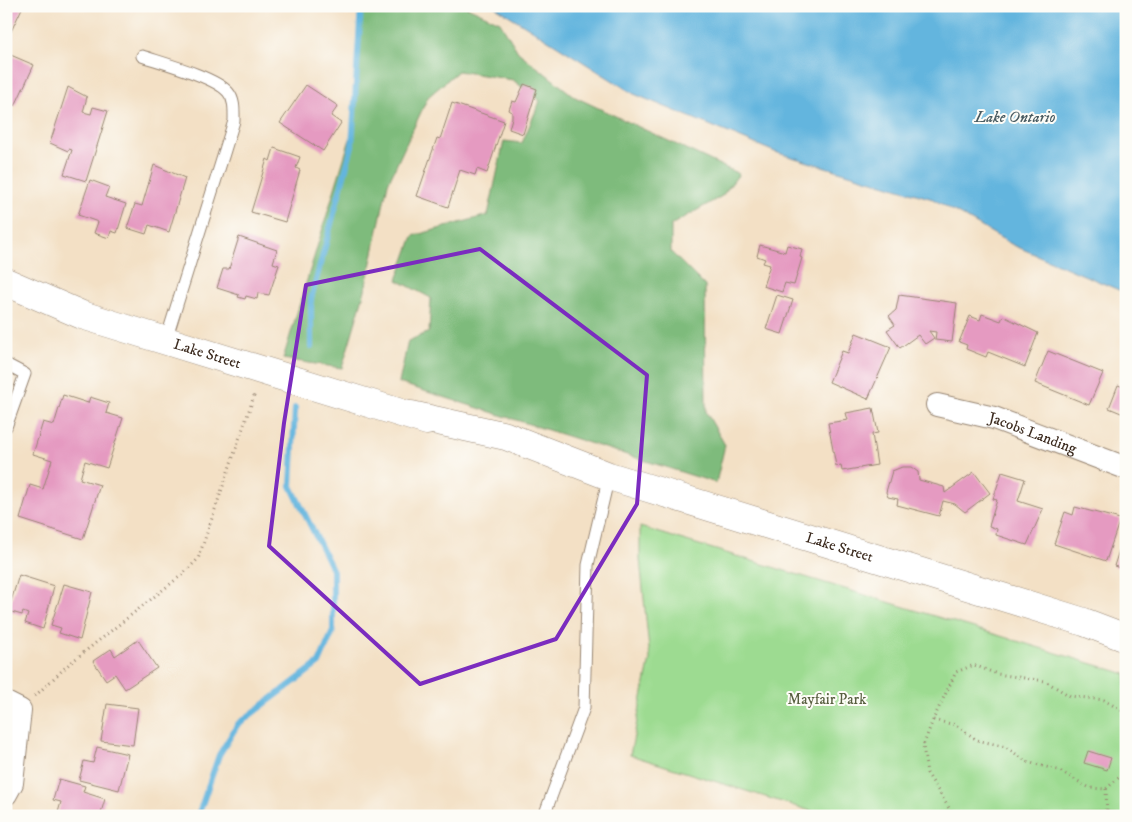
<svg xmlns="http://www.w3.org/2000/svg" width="1132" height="822" font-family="'IM FELL DW Pica',serif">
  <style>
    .green { fill: #9ddb91; stroke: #6c8258 }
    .forest { fill: #7ebb7b; stroke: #5c724c }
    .water { fill: #63b5de; stroke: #4f707e }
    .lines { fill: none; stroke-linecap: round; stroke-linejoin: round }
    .stream { stroke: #63b5de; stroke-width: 6 }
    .building { fill: #e59ac1 }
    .lane-casing { stroke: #978572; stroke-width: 13 }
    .street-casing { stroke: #978572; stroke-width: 24 }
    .secondary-casing { stroke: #978572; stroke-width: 29 }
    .path { stroke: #978572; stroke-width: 3; stroke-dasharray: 1 4; stroke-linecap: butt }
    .lane { stroke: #fff; stroke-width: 11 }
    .street { stroke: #fff; stroke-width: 22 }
    .secondary { stroke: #fff; stroke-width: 28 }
    .marked { fill: none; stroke: #7b2cbf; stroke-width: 4; stroke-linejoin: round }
    .labels { text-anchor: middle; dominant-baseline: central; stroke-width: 4; stroke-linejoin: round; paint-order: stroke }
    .street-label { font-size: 15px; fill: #3b2a1e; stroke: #fdfcf7 }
    .park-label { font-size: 15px; fill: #585f40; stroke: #fdfcf7 }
    .water-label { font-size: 16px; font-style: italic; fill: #495b61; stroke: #fdfcf7 }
  </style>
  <rect width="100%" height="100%" fill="#fdfcf7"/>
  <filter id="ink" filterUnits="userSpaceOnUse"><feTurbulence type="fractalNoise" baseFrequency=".02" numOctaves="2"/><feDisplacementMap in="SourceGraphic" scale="10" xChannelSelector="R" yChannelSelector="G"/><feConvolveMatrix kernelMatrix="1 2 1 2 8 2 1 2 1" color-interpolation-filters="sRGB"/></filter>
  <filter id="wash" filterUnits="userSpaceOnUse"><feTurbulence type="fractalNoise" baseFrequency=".0096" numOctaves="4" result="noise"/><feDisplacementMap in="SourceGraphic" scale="20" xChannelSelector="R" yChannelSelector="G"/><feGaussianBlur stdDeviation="1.12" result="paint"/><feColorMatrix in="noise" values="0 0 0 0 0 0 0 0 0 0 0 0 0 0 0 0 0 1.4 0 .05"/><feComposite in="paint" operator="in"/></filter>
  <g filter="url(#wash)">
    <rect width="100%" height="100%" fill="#f3e0c5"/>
    <!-- green -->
    <path class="green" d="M 640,527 L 1126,674 L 1126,816 L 827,816 L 630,755 L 650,659 L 640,559 Z"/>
    <!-- forest -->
    <path class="forest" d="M 361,6 L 465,6 L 500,22 L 518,52 L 575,97 L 739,174 L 722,196 L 671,225 L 671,252 L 705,286 L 706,412 L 725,445 L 716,483 L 399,383 L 408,341 L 429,332 L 431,298 L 397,280 L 413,236 L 488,215 L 504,141 L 522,143 L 540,101 L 513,80 L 458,71 L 428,97 L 388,183 L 365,290 L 342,368 L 283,359 L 353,129 Z"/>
    <!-- water -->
    <path class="water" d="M 494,6 L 1126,6 L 1126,293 L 1013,245 L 933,199 L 775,152 L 634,94 Z"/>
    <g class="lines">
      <!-- stream -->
      <path class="stream" d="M 311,347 L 311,299 L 352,146 L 361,6
        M 198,816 L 219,755 L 238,724 L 319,663 L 333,631 L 333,571 L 291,486 L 295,408"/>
    </g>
    <g id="blocks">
      <!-- building -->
      <path class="building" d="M 6,6 L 23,6 L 6,42 Z
        M 157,6 L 173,6 L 171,11 Z
        M 6,53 L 34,65 L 15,106 L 6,102 Z
        M 524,84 L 537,89 L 523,134 L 509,129 L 512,118 L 512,112 L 509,110 L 512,101 L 516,102 Z
        M 306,85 L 338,106 L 331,116 L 341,123 L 323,151 L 280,123 Z
        M 68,87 L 87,97 L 83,112 L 91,114 L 93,107 L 108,111 L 86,181 L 64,174 L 72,150 L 69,149 L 68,151 L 50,143 Z
        M 452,103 L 504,121 L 487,173 L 477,169 L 475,175 L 460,170 L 448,207 L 417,196 L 437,138 L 440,139 Z
        M 274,148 L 300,157 L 296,168 L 300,170 L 285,222 L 251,212 L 267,159 L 270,161 Z
        M 154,165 L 185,178 L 169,232 L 149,225 L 146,234 L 127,228 L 135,204 L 142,206 Z
        M 90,180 L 109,187 L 105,197 L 126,204 L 117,233 L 111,231 L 109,238 L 94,233 L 98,222 L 78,215 Z
        M 239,237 L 277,250 L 273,263 L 279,265 L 269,295 L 258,293 L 257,299 L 246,296 L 245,299 L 238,297 L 239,295 L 217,288 L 223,269 L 229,269 Z
        M 760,245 L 785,252 L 787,245 L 802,249 L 800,257 L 802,258 L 794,285 L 785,283 L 782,292 L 763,286 L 770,265 L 763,263 L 765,259 L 757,256 Z
        M 777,295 L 793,300 L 782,334 L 766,329 Z
        M 899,295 L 957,303 L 952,342 L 935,340 L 936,332 L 929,331 L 934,338 L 925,344 L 918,335 L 900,348 L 887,330 L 895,325 L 889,316 L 896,310 Z
        M 982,314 L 1001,321 L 1003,316 L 1038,333 L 1025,367 L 988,352 L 986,357 L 966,349 L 967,345 L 959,342 L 970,316 L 980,320 Z
        M 856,333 L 891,347 L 868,399 L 829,382 L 842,351 L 848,353 Z
        M 1048,351 L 1103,373 L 1089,405 L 1035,383 Z
        M 1118,385 L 1126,388 L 1126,415 L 1109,408 Z
        M 63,395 L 88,403 L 90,397 L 109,403 L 106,413 L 123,418 L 107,468 L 85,461 L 80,479 L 100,485 L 83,539 L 20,519 L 30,485 L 43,489 L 52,460 L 33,454 L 43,422 L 54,425 Z
        M 873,408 L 878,433 L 872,434 L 877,465 L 842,471 L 841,465 L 836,466 L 828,423 L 848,420 L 846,413 Z
        M 902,467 L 911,467 L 918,472 L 919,480 L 944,487 L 945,493 L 974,472 L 990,493 L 965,512 L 955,504 L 943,501 L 939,516 L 897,505 L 898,499 L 888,497 L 886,492 L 892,471 Z
        M 1002,472 L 1025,479 L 1018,501 L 1043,509 L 1027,545 L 996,535 L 997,529 L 989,526 L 997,500 L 993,499 Z
        M 1075,507 L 1120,519 L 1106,561 L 1054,544 L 1065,512 L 1073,515 Z
        M 1125,532 L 1126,532 L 1126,570 L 1114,566 Z
        M 19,575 L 54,586 L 43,629 L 25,623 L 28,614 L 23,612 L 22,615 L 8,611 Z
        M 64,584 L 92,592 L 80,640 L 59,633 L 61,628 L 51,625 Z
        M 138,640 L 157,668 L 125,689 L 115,674 L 106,680 L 93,661 L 111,649 L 115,656 Z
        M 107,704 L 138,708 L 133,745 L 101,741 Z
        M 97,747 L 128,754 L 119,790 L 79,780 L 84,761 L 93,763 Z
        M 1088,751 L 1111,758 L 1107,770 L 1084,763 Z
        M 59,779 L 85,786 L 83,792 L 105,799 L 100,816 L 57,816 L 61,802 L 53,800 Z"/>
    </g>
  </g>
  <g filter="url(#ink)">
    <use href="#blocks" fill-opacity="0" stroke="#978572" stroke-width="1"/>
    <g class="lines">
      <!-- lane casing -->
      <g class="lane-casing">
        <path id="lane" d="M 142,56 C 163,63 215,77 228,92 C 235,100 234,111 234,121 L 166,340
          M 6,364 L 25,374 L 6,427
          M 544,816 L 584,708 L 588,565 L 609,476"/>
      </g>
      <!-- street casing -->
      <g class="street-casing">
        <g id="street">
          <path id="s1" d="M 937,405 L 994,418 L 1126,468"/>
          <path d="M 6,703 L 20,710 L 12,783 L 6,794"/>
        </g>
      </g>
      <!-- secondary casing -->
      <g class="secondary-casing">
        <g id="secondary">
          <path id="s2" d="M 6,282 L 82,315 L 427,421"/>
          <path id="s3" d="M 411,415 L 506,436 L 609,476 L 1084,622 L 1126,638"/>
        </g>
      </g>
      <!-- path -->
      <path class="path" d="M 35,696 L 69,664 L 183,574 L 198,559 L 255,393
        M 1126,713 L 1104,700 L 1070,696 L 1045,681 L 997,674 L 974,665 L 956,672 L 933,720 L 956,725 L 977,740 L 1006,747 L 1027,762 L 1058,770 L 1090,788 L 1106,789 L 1126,771
        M 933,720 L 923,746 L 927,773 L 954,816
        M 1106,789 L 1107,816"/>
      <!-- lane -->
      <use href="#lane" class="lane"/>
      <!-- street -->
      <use href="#street" class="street"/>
      <!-- secondary -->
      <use href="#secondary" class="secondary"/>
    </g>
  </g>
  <!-- marked area -->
  <path class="marked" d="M 480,249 L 647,375 L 637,504 L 556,639 L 420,684 L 269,546 L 284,423 L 306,285 Z"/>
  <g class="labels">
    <!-- street labels -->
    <g class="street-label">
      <text stroke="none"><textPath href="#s2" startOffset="214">Lake Street</textPath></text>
      <text stroke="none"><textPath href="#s1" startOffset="100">Jacobs Landing</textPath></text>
      <text stroke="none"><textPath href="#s3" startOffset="449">Lake Street</textPath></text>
    </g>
    <!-- park labels -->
    <g class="park-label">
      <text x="827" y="699">Mayfair Park</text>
    </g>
    <!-- water labels -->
    <g class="water-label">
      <text x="1015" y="117">Lake Ontario</text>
    </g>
  </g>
  <!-- margin -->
  <rect width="1132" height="822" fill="none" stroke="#fdfcf7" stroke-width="25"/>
</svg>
